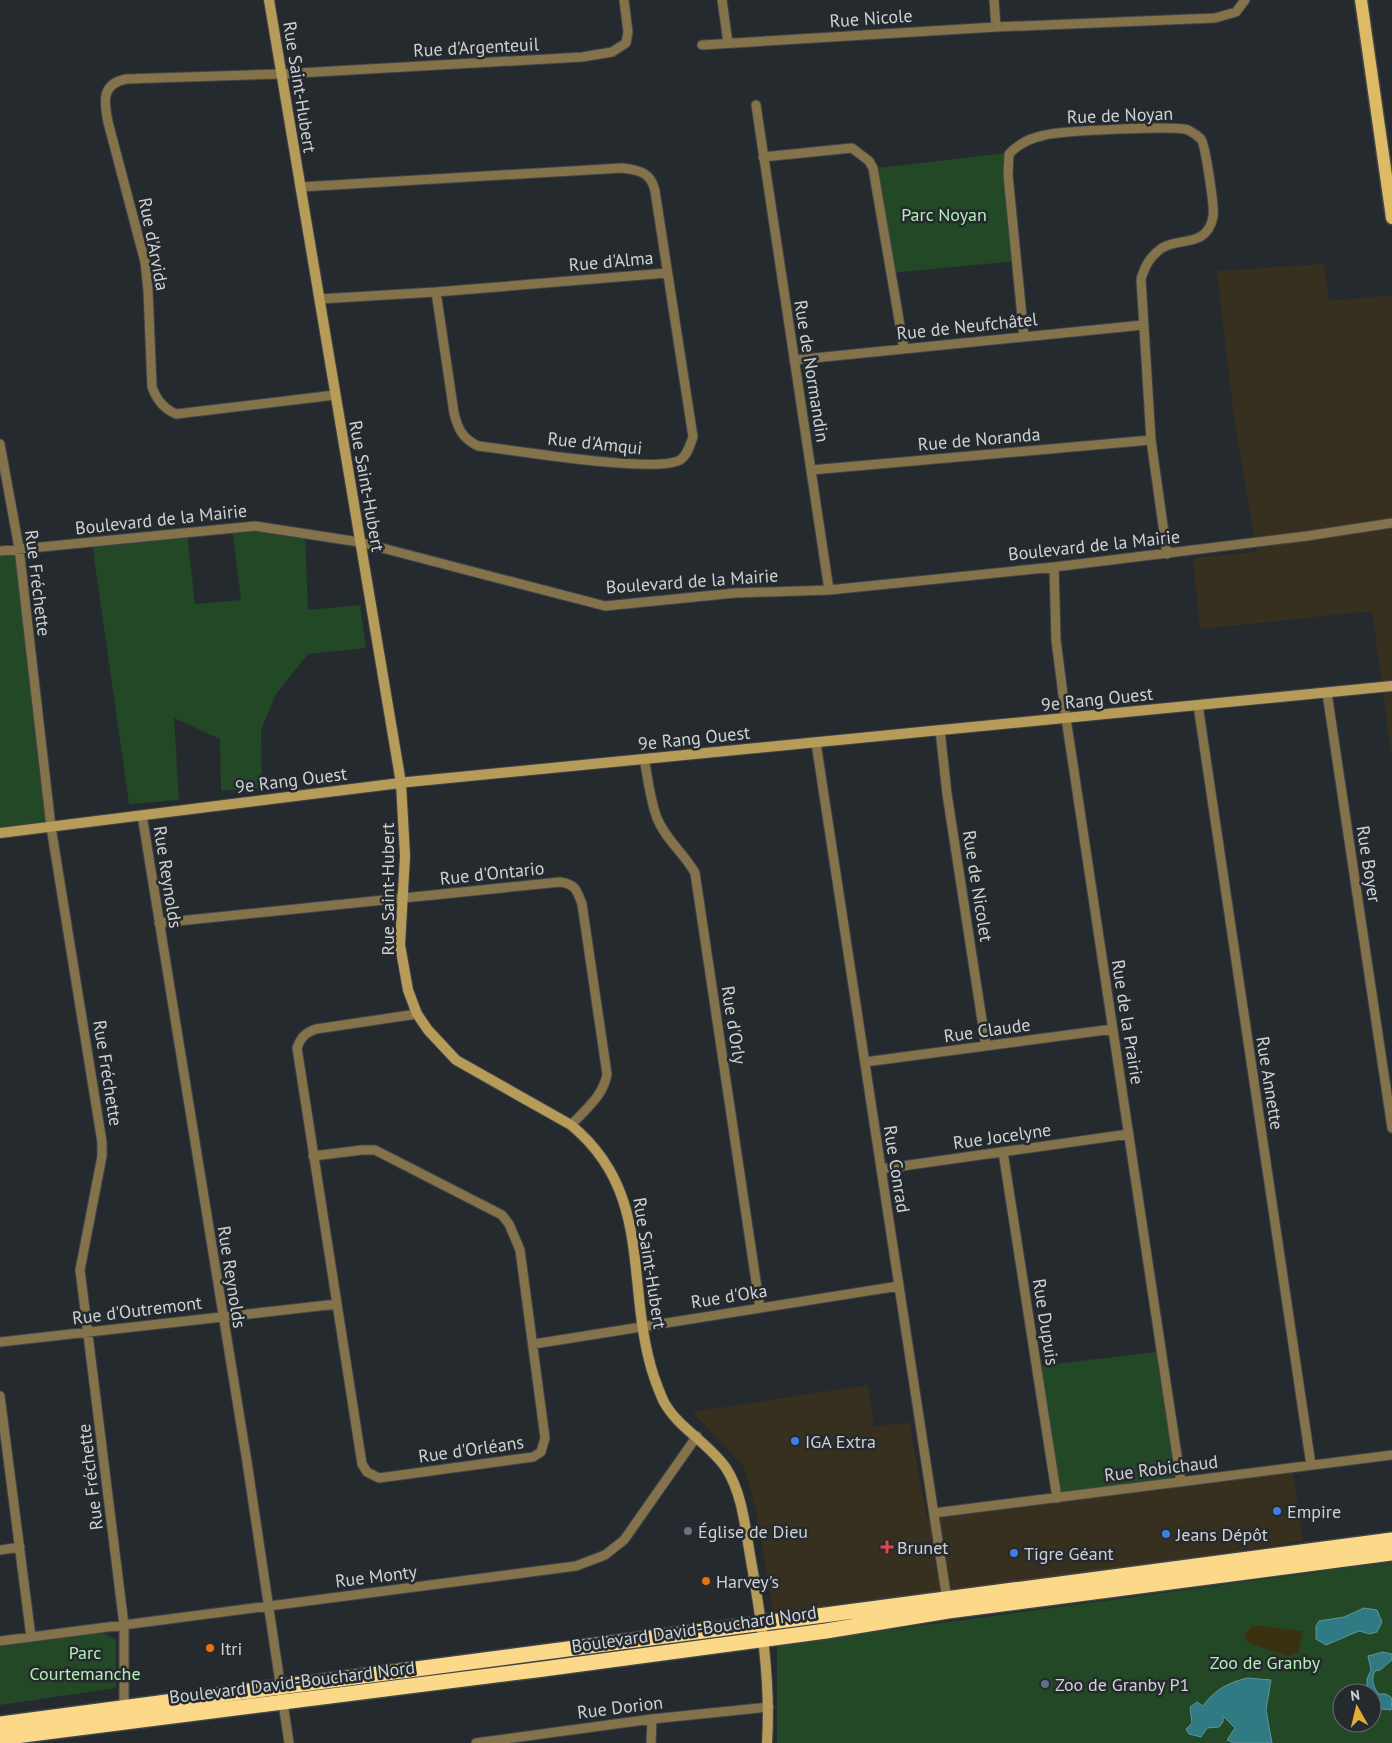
<svg xmlns="http://www.w3.org/2000/svg" width="1392" height="1743" font-family="'PT Sans',sans-serif">
  <style>
    .commercial { fill: #38301f }
    .green { fill: #234826; fill-rule: evenodd }
    .sand { fill: #393110 }
    .water { fill: #2f7a83; stroke: #5f949c }
    .lines { fill: none; stroke-linecap: round; stroke-linejoin: round }
    .street-casing { stroke: #40454a; stroke-width: 11 }
    .secondary-casing { stroke: #40454a; stroke-width: 12 }
    .primary-casing { stroke: #40454a; stroke-width: 15 }
    .highway-casing { stroke: #40454a; stroke-width: 18 }
    .street { stroke: #83724a; stroke-width: 9 }
    .secondary { stroke: #b79b59; stroke-width: 10 }
    .primary { stroke: #deba64; stroke-width: 12 }
    .highway { stroke: #fbd988; stroke-width: 15 }
    .shop-dot { fill: #3f7fe0; stroke: #252a2f; stroke-width: 2 }
    .worship-dot { fill: #6b7280; stroke: #252a2f; stroke-width: 2 }
    .health-dot { fill: #e0444e; stroke: #252a2f; stroke-width: 2 }
    .food-dot { fill: #e8710a; stroke: #252a2f; stroke-width: 2 }
    .service-dot { fill: #5c6f8a; stroke: #252a2f; stroke-width: 2 }
    .labels { text-anchor: middle; dominant-baseline: central; stroke-width: 5; stroke-linejoin: round; paint-order: stroke }
    .street-label { font-size: 18px; fill: #ced2d5; stroke: #252a2f }
    .park-label { font-size: 18px; fill: #b2f0b4; stroke: #252a2f }
    .poi-label { font-size: 18px; fill: #ced2d5; stroke: #252a2f; text-anchor: start }
  </style>
  <rect width="100%" height="100%" fill="#252a2f"/>
  <!-- commercial -->
  <path class="commercial" d="M 1324,264 L 1329,301 L 1392,295 L 1392,759 L 1372,611 L 1200,629 L 1193,558 L 1257,552 L 1234,418 L 1217,271 Z
    M 868,1385 L 874,1427 L 909,1422 L 927,1517 L 1293,1472 L 1303,1541 L 775,1621 L 755,1505 L 743,1465 L 692,1412 Z"/>
  <!-- green -->
  <path class="green" d="M 1007,153 L 1017,261 L 890,273 L 878,168 Z
    M 232,527 L 305,532 L 308,610 L 360,605 L 366,648 L 308,654 L 276,694 L 261,730 L 262,788 L 221,791 L 220,739 L 174,718 L 179,800 L 129,804 L 92,543 L 187,532 L 195,604 L 241,600 Z
    M 19,548 L 51,827 L 0,829 L 0,551 Z
    M 1165,1351 L 1185,1478 L 1056,1493 L 1037,1366 Z
    M 1392,1562 L 1392,1743 L 777,1743 L 777,1645 ZM 1342,1693 L 1372,1693 L 1372,1723 L 1342,1723 Z
    M 93,1632 L 104,1633 L 116,1640 L 116,1688 L 0,1705 L 0,1645 Z"/>
  <!-- sand -->
  <path class="sand" d="M 1252,1625 L 1303,1631 L 1298,1653 L 1288,1656 L 1248,1643 L 1244,1636 Z"/>
  <!-- water -->
  <path class="water" d="M 1364,1608 L 1377,1610 L 1382,1622 L 1377,1632 L 1370,1634 L 1359,1631 L 1326,1645 L 1316,1639 L 1316,1626 L 1319,1621 L 1344,1617 Z
    M 1383,1652 L 1392,1654 L 1392,1660 L 1380,1670 L 1375,1671 C 1371,1678 1373,1688 1379,1694 L 1386,1694 L 1392,1698 L 1391,1710 L 1372,1708 L 1372,1693 L 1367,1693 L 1367,1679 L 1371,1670 L 1368,1656 Z
    M 1247,1678 L 1271,1680 L 1266,1710 L 1272,1743 L 1234,1743 L 1227,1740 L 1235,1728 L 1223,1716 L 1223,1722 L 1219,1727 L 1207,1728 L 1201,1737 L 1189,1734 L 1186,1729 L 1192,1723 L 1190,1707 L 1197,1702 L 1203,1706 C 1215,1689 1228,1683 1247,1678 Z"/>
  <g class="lines">
    <!-- street casing -->
    <g class="street-casing">
      <path id="street" d="M 722,0 L 728,43
        M 994,0 L 996,27
        M 702,45 L 996,27 L 1215,18 L 1236,12 L 1245,0
        M 756,105 L 829,590
        M 763,157 L 852,148 L 869,161 L 873,168 L 904,349
        M 300,187 L 622,168 C 639,170 651,172 655,191 L 693,437 C 690,445 687,456 680,460 C 654,474 515,450 478,446 C 462,438 458,429 454,413 L 436,292
        M 319,299 L 436,292 L 667,273
        M 1024,337 L 1008,175 L 1009,154 C 1019,143 1030,138 1045,135 C 1061,131 1178,125 1188,130 C 1192,132 1198,136 1201,139 C 1205,144 1215,208 1213,217 C 1207,248 1179,237 1162,248 C 1150,256 1145,266 1141,279 L 1151,440 L 1167,554
        M 794,360 L 1143,325
        M 335,395 L 176,414 C 163,408 157,400 152,387 L 148,290 L 145,262 L 108,122 C 104,102 101,84 126,79 L 281,74 L 582,57 L 612,52 L 626,43 L 628,32 L 624,0
        M 0,444 L 19,548 L 51,827 L 102,1142 L 102,1156 L 80,1270 L 124,1625 L 124,1708
        M 811,470 L 1151,440
        M 0,551 L 255,526 L 359,542 L 605,606 L 735,593 L 829,590 L 1054,567 L 1307,536 L 1392,523
        M 1054,567 L 1056,640 L 1066,718 L 1181,1482
        M 1327,693 L 1392,1128
        M 1198,705 L 1311,1465
        M 940,730 L 947,794 L 986,1046
        M 816,743 L 947,1600
        M 644,759 C 648,778 650,800 657,818 C 665,839 684,853 695,873 L 760,1308
        M 142,815 L 247,1462 L 289,1743
        M 159,923 L 560,882 C 575,884 577,890 582,904 L 607,1074 C 604,1095 585,1110 571,1125
        M 865,1062 L 1113,1029
        M 1003,1152 L 1057,1498
        M 313,1156 L 362,1150 L 375,1150 L 502,1215 L 509,1224 L 520,1250 L 545,1438 L 541,1452 L 533,1457 L 379,1478 L 367,1472 L 362,1464 L 297,1048 C 301,1037 305,1033 316,1029 L 417,1014
        M 881,1169 L 1129,1134
        M 0,1342 L 337,1304
        M 534,1344 L 899,1286
        M 0,1396 L 31,1637
        M 934,1513 L 1392,1455
        M 0,1550 L 20,1547
        M 0,1641 L 576,1566 L 605,1555 L 624,1540 L 697,1436
        M 476,1743 L 652,1719 L 769,1707
        M 651,1743 L 652,1719"/>
    </g>
    <!-- secondary casing -->
    <g class="secondary-casing">
      <path id="secondary" d="M 269,0 L 401,783 L 405,856 L 400,945 L 408,990 L 417,1014 L 428,1030 L 456,1060 L 571,1125 C 655,1194 624,1286 654,1377 C 657,1385 660,1394 664,1402 C 678,1428 709,1443 726,1468 C 742,1493 745,1526 750,1555 C 761,1617 771,1680 767,1743
        M 0,833 L 408,782 L 1392,686"/>
    </g>
    <!-- primary casing -->
    <g class="primary-casing">
      <path id="primary" d="M 1361,0 L 1392,218"/>
    </g>
    <!-- highway casing -->
    <g class="highway-casing">
      <path id="highway" d="M 0,1724 L 1392,1540
        M 0,1738 L 536,1670 L 826,1631 L 948,1611 L 1392,1553"/>
    </g>
    <!-- street -->
    <use href="#street" class="street"/>
    <!-- secondary -->
    <use href="#secondary" class="secondary"/>
    <!-- primary -->
    <use href="#primary" class="primary"/>
    <!-- highway -->
    <use href="#highway" class="highway"/>
  </g>
  <!-- markers -->
  <g class="shop-dot">
    <circle cx="795" cy="1441" r="5"/>
    <circle cx="1277" cy="1511" r="5"/>
    <circle cx="1166" cy="1534" r="5"/>
    <circle cx="1014" cy="1553" r="5"/>
  </g>
  <circle class="worship-dot" cx="688" cy="1531" r="5"/>
  <path class="health-dot" d="M884.5 1539.5h5v5h5v5h-5v5h-5v-5h-5v-5h5z"/>
  <g class="food-dot">
    <circle cx="706" cy="1581" r="5"/>
    <circle cx="210" cy="1648" r="5"/>
  </g>
  <circle class="service-dot" cx="1045" cy="1684" r="5"/>
  <g class="labels">
    <!-- street labels -->
    <g class="street-label">
      <text transform="translate(871 18) rotate(-4)">Rue Nicole</text>
      <text transform="translate(476 47) rotate(-3)">Rue d'Argenteuil</text>
      <text transform="translate(300 87) rotate(81)">Rue Saint-Hubert</text>
      <text transform="translate(1120 115) rotate(-2)">Rue de Noyan</text>
      <text transform="translate(154 244) rotate(79)">Rue d'Arvida</text>
      <text transform="translate(611 261) rotate(-5)">Rue d'Alma</text>
      <text transform="translate(967 326) rotate(-6)">Rue de Neufchâtel</text>
      <text transform="translate(812 371) rotate(81)">Rue de Normandin</text>
      <text transform="translate(979 439) rotate(-5)">Rue de Noranda</text>
      <text transform="translate(595 443) rotate(6)">Rue d'Amqui</text>
      <text transform="translate(367 486) rotate(80)">Rue Saint-Hubert</text>
      <text transform="translate(161 519) rotate(-6)">Boulevard de la Mairie</text>
      <text transform="translate(1094 545) rotate(-6)">Boulevard de la Mairie</text>
      <text transform="translate(692 581) rotate(-4)">Boulevard de la Mairie</text>
      <text transform="translate(38 583) rotate(83)">Rue Fréchette</text>
      <text transform="translate(1097 699) rotate(-6)">9e Rang Ouest</text>
      <text transform="translate(694 738) rotate(-6)">9e Rang Ouest</text>
      <text transform="translate(291 780) rotate(-7)">9e Rang Ouest</text>
      <text transform="translate(1369 864) rotate(81)">Rue Boyer</text>
      <text transform="translate(492 873) rotate(-6)">Rue d'Ontario</text>
      <text transform="translate(168 877) rotate(81)">Rue Reynolds</text>
      <text transform="translate(978 886) rotate(81)">Rue de Nicolet</text>
      <text transform="translate(387 889) rotate(-90)">Rue Saint-Hubert</text>
      <text transform="translate(1128 1022) rotate(81)">Rue de la Prairie</text>
      <text transform="translate(734 1025) rotate(81)">Rue d'Orly</text>
      <text transform="translate(987 1030) rotate(-8)">Rue Claude</text>
      <text transform="translate(108 1073) rotate(81)">Rue Fréchette</text>
      <text transform="translate(1270 1083) rotate(81)">Rue Annette</text>
      <text transform="translate(1002 1136) rotate(-8)">Rue Jocelyne</text>
      <text transform="translate(897 1169) rotate(81)">Rue Conrad</text>
      <text transform="translate(650 1263) rotate(81)">Rue Saint-Hubert</text>
      <text transform="translate(232 1277) rotate(81)">Rue Reynolds</text>
      <text transform="translate(729 1296) rotate(-9)">Rue d'Oka</text>
      <text transform="translate(137 1310) rotate(-7)">Rue d'Outremont</text>
      <text transform="translate(1046 1322) rotate(81)">Rue Dupuis</text>
      <text transform="translate(471 1449) rotate(-8)">Rue d'Orléans</text>
      <text transform="translate(1161 1468) rotate(-7)">Rue Robichaud</text>
      <text transform="translate(90 1477) rotate(-97)">Rue Fréchette</text>
      <text transform="translate(376 1576) rotate(-7)">Rue Monty</text>
      <text transform="translate(694 1629) rotate(-8)">Boulevard David-Bouchard Nord</text>
      <text transform="translate(292 1682) rotate(-7)">Boulevard David-Bouchard Nord</text>
      <text transform="translate(620 1707) rotate(-7)">Rue Dorion</text>
    </g>
    <!-- park labels -->
    <g class="park-label">
      <text x="944" y="214">Parc Noyan</text>
      <text x="85" y="1652">Parc<tspan x="85" dy="21">Courtemanche</tspan></text>
      <text x="1265" y="1662">Zoo de Granby</text>
    </g>
    <!-- poi labels -->
    <g class="poi-label">
      <text x="805" y="1441">IGA Extra</text>
      <text x="1287" y="1511">Empire</text>
      <text x="698" y="1531">Église de Dieu</text>
      <text x="1176" y="1534">Jeans Dépôt</text>
      <text x="897" y="1547">Brunet</text>
      <text x="1024" y="1553">Tigre Géant</text>
      <text x="716" y="1581">Harvey's</text>
      <text x="220" y="1648">Itri</text>
      <text x="1055" y="1684">Zoo de Granby P1</text>
    </g>
  </g>
  <!-- north arrow -->
  <g transform="translate(1357 1708) rotate(352)"><circle r="24" fill="#252a2f" stroke="#696d71"/>
  <path d="M0-4L9 19L0 12L-9 19Z" fill="#e3ae35"/>
  <text y="-8" font-size="14" font-weight="bold" text-anchor="middle" fill="#ced2d5">N</text>
  </g>
</svg>
